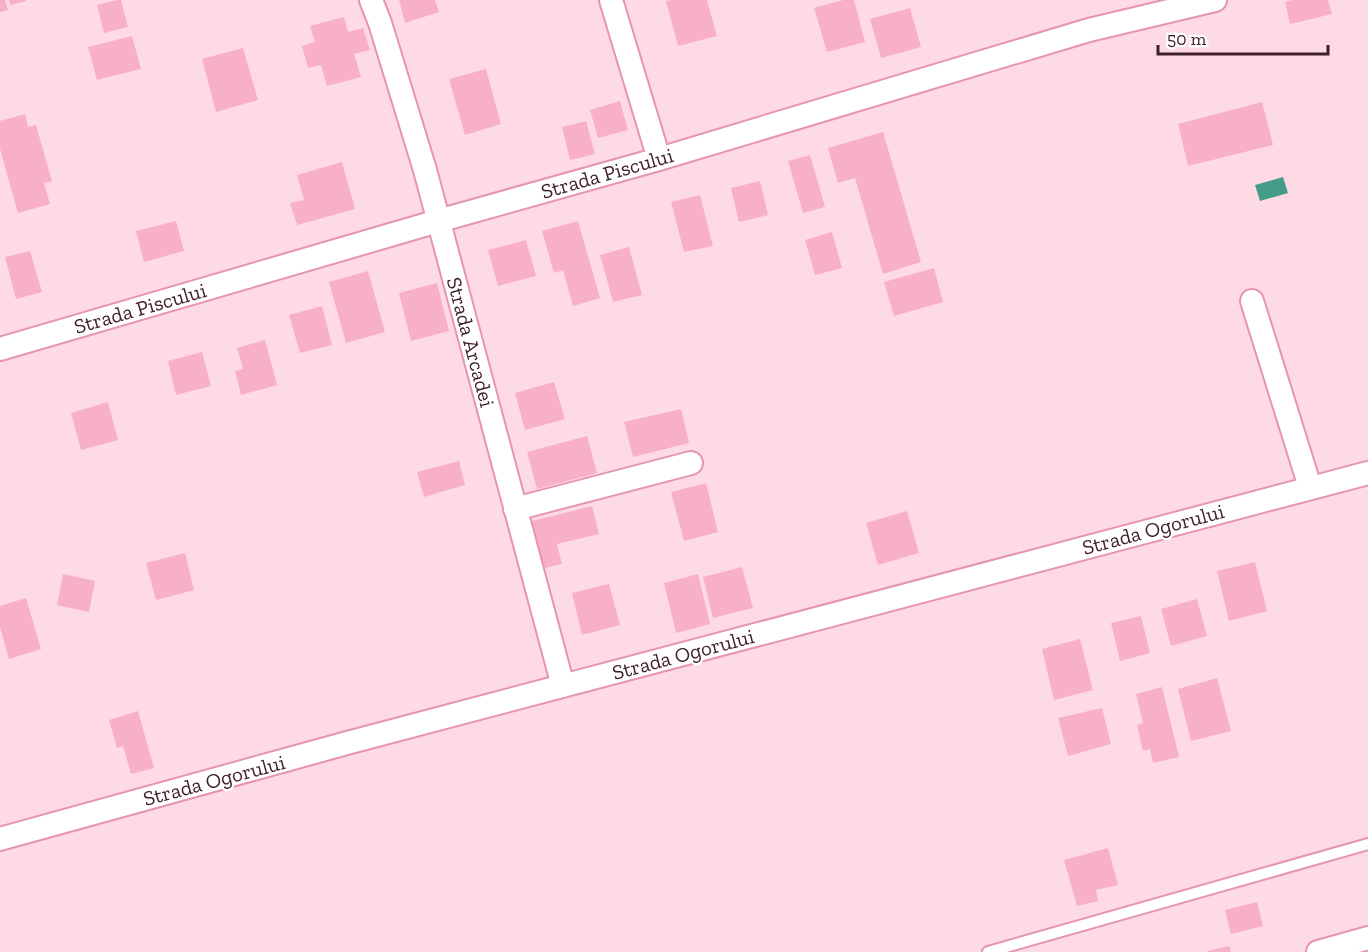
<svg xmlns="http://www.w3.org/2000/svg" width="1368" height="952" font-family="'Zilla Slab',serif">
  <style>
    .water { fill: #439b88 }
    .building { fill: #f8afc9 }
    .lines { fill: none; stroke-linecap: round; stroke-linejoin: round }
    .lane-casing { stroke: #e694b1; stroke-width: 14 }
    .street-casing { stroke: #e694b1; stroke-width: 26 }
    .lane { stroke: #fff; stroke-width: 10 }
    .street { stroke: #fff; stroke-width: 22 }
    .labels { text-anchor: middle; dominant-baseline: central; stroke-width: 4.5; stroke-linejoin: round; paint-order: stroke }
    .street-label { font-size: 21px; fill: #40202c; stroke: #fff }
  </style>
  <rect width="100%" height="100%" fill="#fedae5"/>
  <!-- water -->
  <path class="water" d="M 1283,177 L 1288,193 L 1260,201 L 1255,185 Z"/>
  <!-- building -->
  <path class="building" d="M 0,0 L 5,0 L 8,10 L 0,12 Z
    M 9,0 L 26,0 L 26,1 L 10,5 Z
    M 117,0 L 121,0 L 128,27 L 104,33 L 97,5 Z
    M 399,0 L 435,0 L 439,12 L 405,23 Z
    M 671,0 L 707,0 L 717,36 L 678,46 L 666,1 Z
    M 843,0 L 854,0 L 865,42 L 827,52 L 814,8 Z
    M 1292,0 L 1328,0 L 1332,14 L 1290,24 L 1285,2 Z
    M 910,8 L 921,47 L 881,58 L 870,19 Z
    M 344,17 L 348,32 L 363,28 L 370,50 L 354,54 L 361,77 L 327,86 L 321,65 L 308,68 L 302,46 L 315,42 L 310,26 Z
    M 132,36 L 141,69 L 97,80 L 88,47 Z
    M 243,48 L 258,100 L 216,112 L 202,59 Z
    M 486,69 L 501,124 L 465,135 L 449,79 Z
    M 620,101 L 628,130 L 598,138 L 590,110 Z
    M 1262,102 L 1273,145 L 1188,166 L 1178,124 Z
    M 25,114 L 28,127 L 36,125 L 52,181 L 44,183 L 50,204 L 18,213 L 0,149 L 0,121 Z
    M 586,121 L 595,154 L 570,160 L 562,127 Z
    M 883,132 L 921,262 L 883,274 L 855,178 L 838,183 L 828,148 Z
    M 810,155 L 825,207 L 803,213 L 788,161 Z
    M 342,162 L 355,209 L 297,225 L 290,203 L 304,200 L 297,175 Z
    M 760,181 L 768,215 L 739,222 L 731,188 Z
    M 700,195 L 713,246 L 684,252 L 671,202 Z
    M 176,221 L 184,251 L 144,262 L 136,231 Z
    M 578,221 L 600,298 L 573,306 L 563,270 L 554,273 L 542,231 Z
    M 832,232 L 842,268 L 815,275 L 805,240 Z
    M 526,240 L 536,276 L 498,286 L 488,250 Z
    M 629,247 L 642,295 L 613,302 L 600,255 Z
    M 30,251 L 42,292 L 16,299 L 5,257 Z
    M 934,268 L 943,302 L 894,316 L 884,282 Z
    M 368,271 L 385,332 L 346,343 L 329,282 Z
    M 437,283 L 449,331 L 411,341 L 399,293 Z
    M 322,306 L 332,345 L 300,353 L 289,315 Z
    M 265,340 L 277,385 L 241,395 L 235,371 L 243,369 L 237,348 Z
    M 202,352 L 211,386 L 176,395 L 168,361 Z
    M 554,382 L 565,419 L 525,430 L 515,393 Z
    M 108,402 L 118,440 L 81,450 L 71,413 Z
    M 681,409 L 689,443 L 633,457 L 624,422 Z
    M 587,436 L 597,473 L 537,489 L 527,452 Z
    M 459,461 L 465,485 L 424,497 L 417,472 Z
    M 706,483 L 718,532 L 684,541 L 671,492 Z
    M 592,506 L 599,534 L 557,544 L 562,564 L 540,569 L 528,522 Z
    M 907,511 L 919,553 L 878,565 L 866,523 Z
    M 185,553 L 194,590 L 156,600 L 146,563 Z
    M 1255,562 L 1267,611 L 1229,621 L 1217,571 Z
    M 742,567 L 753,608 L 713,618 L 703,577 Z
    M 63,574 L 95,581 L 89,612 L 57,605 Z
    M 698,574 L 710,624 L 676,633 L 664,583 Z
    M 609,584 L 620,625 L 582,635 L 572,593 Z
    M 26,598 L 41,649 L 9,659 L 0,627 L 0,606 Z
    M 1197,599 L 1207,636 L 1171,646 L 1161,609 Z
    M 1141,616 L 1150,653 L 1120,661 L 1111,623 Z
    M 1080,639 L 1093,690 L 1054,700 L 1042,649 Z
    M 1217,678 L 1231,731 L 1191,741 L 1178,689 Z
    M 1162,687 L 1179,757 L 1153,763 L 1150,749 L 1143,751 L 1137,725 L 1143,723 L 1136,694 Z
    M 1102,708 L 1111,744 L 1068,756 L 1058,718 Z
    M 138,711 L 154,768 L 131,774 L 123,746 L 117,748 L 109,720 Z
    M 1108,848 L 1118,885 L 1096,890 L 1098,901 L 1077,906 L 1064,860 Z
    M 1257,902 L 1263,926 L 1231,934 L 1225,910 Z
    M 1229,946 L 1231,952 L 1208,952 L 1208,951 Z"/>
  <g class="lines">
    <!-- lane casing -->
    <g class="lane-casing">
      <path id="lane" d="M 988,952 L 1368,844"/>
    </g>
    <!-- street casing -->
    <g class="street-casing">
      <path id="street" d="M 371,0 L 380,23 L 425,170 L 563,686
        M 611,0 L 659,159
        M 1252,301 L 1310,487
        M 0,349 L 438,221 L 659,159 L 1089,30 L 1215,0
        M 515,509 L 691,463
        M 0,839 L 347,743 L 1368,473
        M 1318,952 L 1368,938"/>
    </g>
    <!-- lane -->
    <use href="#lane" class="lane"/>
    <!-- street -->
    <use href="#street" class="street"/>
  </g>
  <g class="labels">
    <!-- street labels -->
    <g class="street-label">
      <text transform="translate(607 173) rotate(-16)">Strada Piscului</text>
      <text transform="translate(140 308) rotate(-16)">Strada Piscului</text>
      <text transform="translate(471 342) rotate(75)">Strada Arcadei</text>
      <text transform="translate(1153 529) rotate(-15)">Strada Ogorului</text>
      <text transform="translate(683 654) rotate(-15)">Strada Ogorului</text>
      <text transform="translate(214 780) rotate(-15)">Strada Ogorului</text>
    </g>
  </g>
  <!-- scale -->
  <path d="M1158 45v9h170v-9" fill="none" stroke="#40202c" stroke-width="3"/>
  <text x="1167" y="45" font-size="18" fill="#40202c" stroke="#ffffff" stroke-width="4.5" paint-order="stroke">50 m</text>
</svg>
